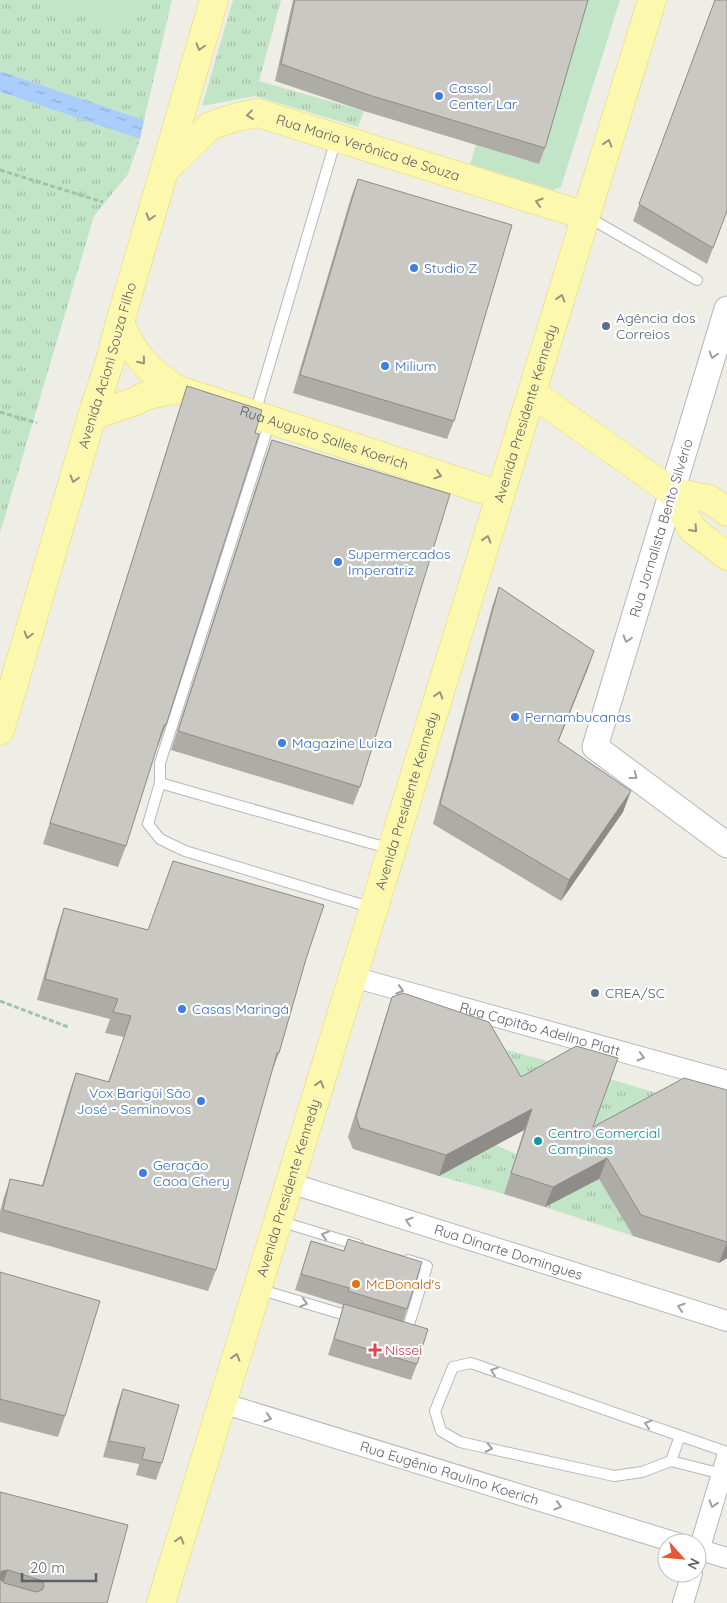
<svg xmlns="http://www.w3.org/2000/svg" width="727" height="1603" font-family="Quicksand,sans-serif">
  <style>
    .grass { fill: url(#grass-tufts) }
    .garden { fill: #c3e5c7 }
    .water { fill: url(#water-ripples) }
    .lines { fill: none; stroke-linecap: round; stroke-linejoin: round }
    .service-casing { stroke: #b6b7bc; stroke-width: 12 }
    .minor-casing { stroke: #b6b7bc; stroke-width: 22 }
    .tertiary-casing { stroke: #b6b7bc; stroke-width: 27 }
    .primary-casing { stroke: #ecd562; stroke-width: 29 }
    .path { stroke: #9bc4ac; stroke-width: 3; stroke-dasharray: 5 2.5; stroke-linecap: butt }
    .service { stroke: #fff; stroke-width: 10 }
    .minor { stroke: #fff; stroke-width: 20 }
    .tertiary { stroke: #fff; stroke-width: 25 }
    .primary { stroke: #fcf8ae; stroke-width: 28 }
    .wall { fill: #aeaca7 }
    .shaded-wall { fill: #8d8c88 }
    .building { fill: #cac8c2; stroke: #8d8c88 }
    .oneway { stroke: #95957f }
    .oneway2 { stroke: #9ea0a3 }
    .shop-dot { fill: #3f7fe0; stroke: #fff; stroke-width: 2 }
    .service-dot { fill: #5c6f8a; stroke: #fff; stroke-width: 2 }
    .culture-dot { fill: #0f9aa8; stroke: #fff; stroke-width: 2 }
    .food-dot { fill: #e8710a; stroke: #fff; stroke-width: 2 }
    .health-dot { fill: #e0444e; stroke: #fff; stroke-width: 2 }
    .labels { text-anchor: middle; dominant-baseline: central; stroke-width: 4.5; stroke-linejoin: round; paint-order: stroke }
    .shop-label { font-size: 14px; fill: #366cbe; stroke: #fff; text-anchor: start }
    .street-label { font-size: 14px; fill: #5d6065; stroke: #fff }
    .service-label { font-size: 14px; fill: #4e5e75; stroke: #fff; text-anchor: start }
    .culture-label { font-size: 14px; fill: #0d838f; stroke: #fff; text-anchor: start }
    .food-label { font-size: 14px; fill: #c56008; stroke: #fff; text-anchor: start }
    .health-label { font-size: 14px; fill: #be3a42; stroke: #fff; text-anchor: start }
  </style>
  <defs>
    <pattern id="grass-tufts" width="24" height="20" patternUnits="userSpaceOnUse" patternTransform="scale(1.25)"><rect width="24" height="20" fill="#c3e5c7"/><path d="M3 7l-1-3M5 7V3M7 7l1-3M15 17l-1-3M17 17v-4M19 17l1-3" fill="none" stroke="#a2bda5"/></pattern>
    <pattern id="water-ripples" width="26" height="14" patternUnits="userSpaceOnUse" patternTransform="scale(1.25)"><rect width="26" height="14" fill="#a9cefc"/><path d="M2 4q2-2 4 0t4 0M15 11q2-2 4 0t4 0" fill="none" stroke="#8dabd0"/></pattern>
  </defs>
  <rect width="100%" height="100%" fill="#efeee6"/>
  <!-- grass -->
  <path class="grass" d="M 0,0 L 172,0 L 144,120 L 0,71 Z
    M 233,0 L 281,0 L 259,81 L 364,111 L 358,127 L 255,96 L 202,106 Z
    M 0,92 L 140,139 L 128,174 L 94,216 L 0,533 Z
    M 481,1043 L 569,1067 L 513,1098 Z
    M 610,1079 L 677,1099 L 616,1131 L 594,1124 Z
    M 496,1145 L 516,1154 L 504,1194 L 439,1176 Z
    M 599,1179 L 633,1236 L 545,1207 Z"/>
  <!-- garden -->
  <path class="garden" d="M 28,0 L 136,0 L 128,27 Z
    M 586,0 L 620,0 L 561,187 L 553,190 L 470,164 L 476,145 L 539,164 Z"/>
  <!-- water -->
  <path class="water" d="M 0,71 L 144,120 L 140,139 L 0,92 Z"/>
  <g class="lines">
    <!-- service casing -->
    <g class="service-casing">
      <path id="service" d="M 588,217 L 697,280
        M 255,413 L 336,139
        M 160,783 L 160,763 L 270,421
        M 373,908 L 185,851 L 160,839 L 148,824 L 160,783 L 391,849
        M 279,1221 L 358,1245
        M 258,1289 L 352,1317
        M 404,1333 L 406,1334 L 427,1266 L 408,1260
        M 671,1461 L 680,1436
        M 722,1474 L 671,1461 L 642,1472 L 614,1476 L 460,1442 L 441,1431 L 435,1411 L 453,1367 L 471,1363 L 727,1452"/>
    </g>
    <!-- minor casing -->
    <g class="minor-casing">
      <g id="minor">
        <path id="s1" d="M 353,977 L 727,1081"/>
        <path id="s2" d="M 290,1183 L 727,1321"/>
        <path id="s3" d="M 222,1403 L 677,1543"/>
        <path d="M 697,1549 L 727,1558"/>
        <path d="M 697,1557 L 727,1457"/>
        <path d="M 683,1603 L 692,1573"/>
      </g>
    </g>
    <!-- tertiary casing -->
    <g class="tertiary-casing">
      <path id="tertiary" d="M 727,309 L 595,747 L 727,845"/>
    </g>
    <!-- primary casing -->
    <g class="primary-casing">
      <g id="primary">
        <path id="s4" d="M 165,170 L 210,126 L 237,117 L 258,113 L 586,216"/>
        <path id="s5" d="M 120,322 C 133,354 147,370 176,389 L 500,495"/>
        <path d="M 532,393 L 672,492 L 709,499 L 727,512"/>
        <path d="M 92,416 L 136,401 L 145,396 L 176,389"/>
        <path d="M 672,492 L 692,529 L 727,556"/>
        <path id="s6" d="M 0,731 L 92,416 L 109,364 L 120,322 L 214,0"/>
        <path id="s7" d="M 161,1603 L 652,0"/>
      </g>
    </g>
    <!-- path -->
    <path class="path" d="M 0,170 L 103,202
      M 0,412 L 37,423
      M 0,1001 L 68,1027"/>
    <!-- service -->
    <use href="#service" class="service"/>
    <!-- minor -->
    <use href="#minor" class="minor"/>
    <!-- tertiary -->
    <use href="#tertiary" class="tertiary"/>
    <!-- primary -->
    <use href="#primary" class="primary"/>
  </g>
  <!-- wall -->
  <path class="wall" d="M 293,0 L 588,0 L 545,148 L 539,164 L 364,111 L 275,81 Z
    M 715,0 L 727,211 L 707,264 L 633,221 Z
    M 358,179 L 454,421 L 447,439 L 293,393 L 351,197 Z
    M 187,386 L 166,725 L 158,746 L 157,746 L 126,846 L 118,867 L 43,844 L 180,407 Z
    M 272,440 L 360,787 L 353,805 L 171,750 L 265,459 Z
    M 499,587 L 594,651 L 558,742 L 623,812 L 561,901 L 433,824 L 492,607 Z
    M 64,908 L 148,930 L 306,959 L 279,1053 L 271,1074 L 216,1270 L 208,1291 L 0,1232 L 0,1212 L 3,1200 L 10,1179 L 42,1185 L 69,1093 L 76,1073 L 108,1082 L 124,1037 L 105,1033 L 110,1019 L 37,1000 L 57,929 Z
    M 392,997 L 521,1077 L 593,1127 L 727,1090 L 727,1258 L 719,1263 L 633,1236 L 599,1179 L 545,1207 L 504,1194 L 524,1130 L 439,1176 L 353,1149 L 348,1137 L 385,1018 Z
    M 348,1239 L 407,1309 L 403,1322 L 417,1364 L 411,1380 L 328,1355 L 343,1308 L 342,1307 L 343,1305 L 295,1290 L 311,1241 L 344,1251 Z
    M 0,1272 L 65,1416 L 58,1437 L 0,1422 Z
    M 123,1389 L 162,1463 L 156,1480 L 136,1475 L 139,1464 L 103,1457 L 117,1406 Z
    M 0,1492 L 107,1603 L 0,1603 Z"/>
  <!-- shaded-wall -->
  <path class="shaded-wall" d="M 594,651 L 587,671 L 550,762 L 558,741 Z
    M 631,791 L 623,812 L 561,901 L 569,880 Z
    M 532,1109 L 524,1130 L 439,1176 L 446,1155 Z
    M 607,1158 L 599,1179 L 545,1207 L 553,1187 Z
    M 727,1242 L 727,1258 L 719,1263 Z
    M 8,1570 L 1,1587 L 0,1588 L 0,1574 L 2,1571 Z"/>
  <!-- building -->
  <path class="building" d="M 295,0 L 588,0 L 545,148 L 369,95 L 281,64 Z
    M 715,0 L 727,0 L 727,211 L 713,248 L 639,204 Z
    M 358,179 L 512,225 L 454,421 L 300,375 Z
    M 187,386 L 262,410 L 255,433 L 259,434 L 166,725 L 164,725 L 126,846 L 50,823 Z
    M 272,440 L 450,494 L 360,787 L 178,731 Z
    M 499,587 L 594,651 L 558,741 L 631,791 L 569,880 L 440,804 Z
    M 173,861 L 324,905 L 306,959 L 279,1053 L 277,1053 L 216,1270 L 3,1210 L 10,1179 L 43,1186 L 76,1073 L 109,1082 L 131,1016 L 113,1012 L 118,999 L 45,979 L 64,908 L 148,930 Z
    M 403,993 L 489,1022 L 521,1077 L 576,1046 L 618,1058 L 593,1127 L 684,1078 L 727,1090 L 727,1242 L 641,1215 L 607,1158 L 553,1187 L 511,1173 L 532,1109 L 446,1155 L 360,1128 L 356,1116 L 392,997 Z
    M 348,1239 L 422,1262 L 407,1309 L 348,1291 L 349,1288 L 301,1274 L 311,1241 L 344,1251 Z
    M 0,1272 L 100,1301 L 65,1416 L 0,1399 Z
    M 344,1304 L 428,1329 L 417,1364 L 334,1339 Z
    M 123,1389 L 179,1405 L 162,1463 L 142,1459 L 145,1448 L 109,1441 Z
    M 0,1492 L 128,1525 L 107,1603 L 0,1603 L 0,1579 L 4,1583 L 36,1592 L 42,1590 L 44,1587 L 43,1581 L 8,1570 L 2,1571 L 0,1574 Z"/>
  <!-- one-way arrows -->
  <defs><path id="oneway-chevron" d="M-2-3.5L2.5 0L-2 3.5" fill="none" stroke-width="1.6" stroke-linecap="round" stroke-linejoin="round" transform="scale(1.25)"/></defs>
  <g class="oneway">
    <use href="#oneway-chevron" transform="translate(200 47) rotate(106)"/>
    <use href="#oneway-chevron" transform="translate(250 115) rotate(173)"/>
    <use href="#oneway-chevron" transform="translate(608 143) rotate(-73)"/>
    <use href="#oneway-chevron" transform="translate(539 202) rotate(-163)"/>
    <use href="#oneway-chevron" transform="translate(150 217) rotate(106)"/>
    <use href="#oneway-chevron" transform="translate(561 298) rotate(-73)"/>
    <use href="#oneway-chevron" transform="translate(142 361) rotate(51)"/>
    <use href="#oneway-chevron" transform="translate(438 475) rotate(18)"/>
    <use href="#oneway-chevron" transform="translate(74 479) rotate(106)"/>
    <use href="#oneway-chevron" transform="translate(694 529) rotate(48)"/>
    <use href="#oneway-chevron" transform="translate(487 539) rotate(-73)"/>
    <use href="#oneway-chevron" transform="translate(28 635) rotate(106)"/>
    <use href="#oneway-chevron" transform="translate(439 695) rotate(-73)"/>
    <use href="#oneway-chevron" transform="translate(320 1084) rotate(-73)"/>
    <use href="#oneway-chevron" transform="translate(236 1357) rotate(-73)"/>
    <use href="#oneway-chevron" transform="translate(180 1540) rotate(-73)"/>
  </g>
  <g class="oneway2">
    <use href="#oneway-chevron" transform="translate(713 355) rotate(107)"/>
    <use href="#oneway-chevron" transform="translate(627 639) rotate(107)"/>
    <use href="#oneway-chevron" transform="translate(634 776) rotate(37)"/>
    <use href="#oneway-chevron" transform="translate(400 990) rotate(16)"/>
    <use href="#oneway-chevron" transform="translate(641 1057) rotate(16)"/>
    <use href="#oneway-chevron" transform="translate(409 1221) rotate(-162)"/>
    <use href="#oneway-chevron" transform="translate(325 1235) rotate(-163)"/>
    <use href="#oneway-chevron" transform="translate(304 1303) rotate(17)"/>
    <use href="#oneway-chevron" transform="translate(681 1307) rotate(-162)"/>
    <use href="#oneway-chevron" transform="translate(494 1371) rotate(-161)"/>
    <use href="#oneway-chevron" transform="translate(268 1418) rotate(17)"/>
    <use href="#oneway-chevron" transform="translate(648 1424) rotate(-161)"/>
    <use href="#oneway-chevron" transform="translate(489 1448) rotate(12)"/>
    <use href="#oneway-chevron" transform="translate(713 1504) rotate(107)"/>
    <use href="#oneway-chevron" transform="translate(558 1506) rotate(17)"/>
  </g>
  <!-- markers -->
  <g class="shop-dot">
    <circle cx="439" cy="96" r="5"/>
    <circle cx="414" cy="268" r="5"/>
    <circle cx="385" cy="366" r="5"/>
    <circle cx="338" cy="562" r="5"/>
    <circle cx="515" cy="717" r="5"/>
    <circle cx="282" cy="743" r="5"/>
    <circle cx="182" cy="1009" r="5"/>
    <circle cx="201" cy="1101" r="5"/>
    <circle cx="143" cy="1173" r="5"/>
  </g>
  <g class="service-dot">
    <circle cx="606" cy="326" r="5"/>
    <circle cx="595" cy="993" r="5"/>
  </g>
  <circle class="culture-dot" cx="538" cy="1141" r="5"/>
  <circle class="food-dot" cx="356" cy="1284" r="5"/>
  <path class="health-dot" d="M372.5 1342.5h5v5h5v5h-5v5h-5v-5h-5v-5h5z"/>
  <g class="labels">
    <!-- shop labels -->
    <g class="shop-label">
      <text x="449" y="88">Cassol<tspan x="449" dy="16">Center Lar</tspan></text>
      <text x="424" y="268">Studio Z</text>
      <text x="395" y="366">Milium</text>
      <text x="348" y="554">Supermercados<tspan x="348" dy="16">Imperatriz</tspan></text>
      <text x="525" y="717">Pernambucanas</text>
      <text x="292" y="743">Magazine Luiza</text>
      <text x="192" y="1009">Casas Maringá</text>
      <text x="191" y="1093" text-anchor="end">Vox Barigüi São<tspan x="191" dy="16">José - Seminovos</tspan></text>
      <text x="153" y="1165">Geração<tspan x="153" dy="16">Caoa Chery</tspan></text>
    </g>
    <!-- street labels -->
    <g class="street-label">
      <text stroke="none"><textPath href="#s4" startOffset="228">Rua Maria Verônica de Souza</textPath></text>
      <text stroke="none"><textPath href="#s6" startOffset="381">Avenida Acioni Souza Filho</textPath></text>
      <text stroke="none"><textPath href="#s7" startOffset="1244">Avenida Presidente Kennedy</textPath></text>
      <text stroke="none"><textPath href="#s5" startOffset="245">Rua Augusto Salles Koerich</textPath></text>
      <text transform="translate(661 528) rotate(-73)">Rua Jornalista Bento Silvério</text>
      <text stroke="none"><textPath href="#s7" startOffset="839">Avenida Presidente Kennedy</textPath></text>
      <text stroke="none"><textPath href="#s1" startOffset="194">Rua Capitão Adelino Platt</textPath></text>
      <text stroke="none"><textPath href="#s7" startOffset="434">Avenida Presidente Kennedy</textPath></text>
      <text stroke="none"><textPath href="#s2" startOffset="229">Rua Dinarte Domingues</textPath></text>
      <text stroke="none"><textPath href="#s3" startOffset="238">Rua Eugênio Raulino Koerich</textPath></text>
    </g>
    <!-- service labels -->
    <g class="service-label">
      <text x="616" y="318">Agência dos<tspan x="616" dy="16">Correios</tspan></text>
      <text x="605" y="993">CREA/SC</text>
    </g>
    <!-- culture labels -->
    <g class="culture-label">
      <text x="548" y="1133">Centro Comercial<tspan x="548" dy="16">Campinas</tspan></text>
    </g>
    <!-- food labels -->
    <g class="food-label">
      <text x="366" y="1284">McDonald's</text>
    </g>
    <!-- health labels -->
    <g class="health-label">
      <text x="385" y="1350">Nissei</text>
    </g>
  </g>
  <!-- north arrow -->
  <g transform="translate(682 1558) rotate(117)"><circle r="24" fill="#ffffff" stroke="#bebfc1"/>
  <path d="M0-4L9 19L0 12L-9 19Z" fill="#e35938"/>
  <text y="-8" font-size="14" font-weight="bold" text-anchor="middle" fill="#5d6065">N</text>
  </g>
  <!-- scale -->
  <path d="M22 1573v8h74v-8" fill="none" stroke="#5d6065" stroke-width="2.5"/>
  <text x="30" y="1573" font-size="15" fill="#5d6065" stroke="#ffffff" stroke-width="4" paint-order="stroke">20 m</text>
</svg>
